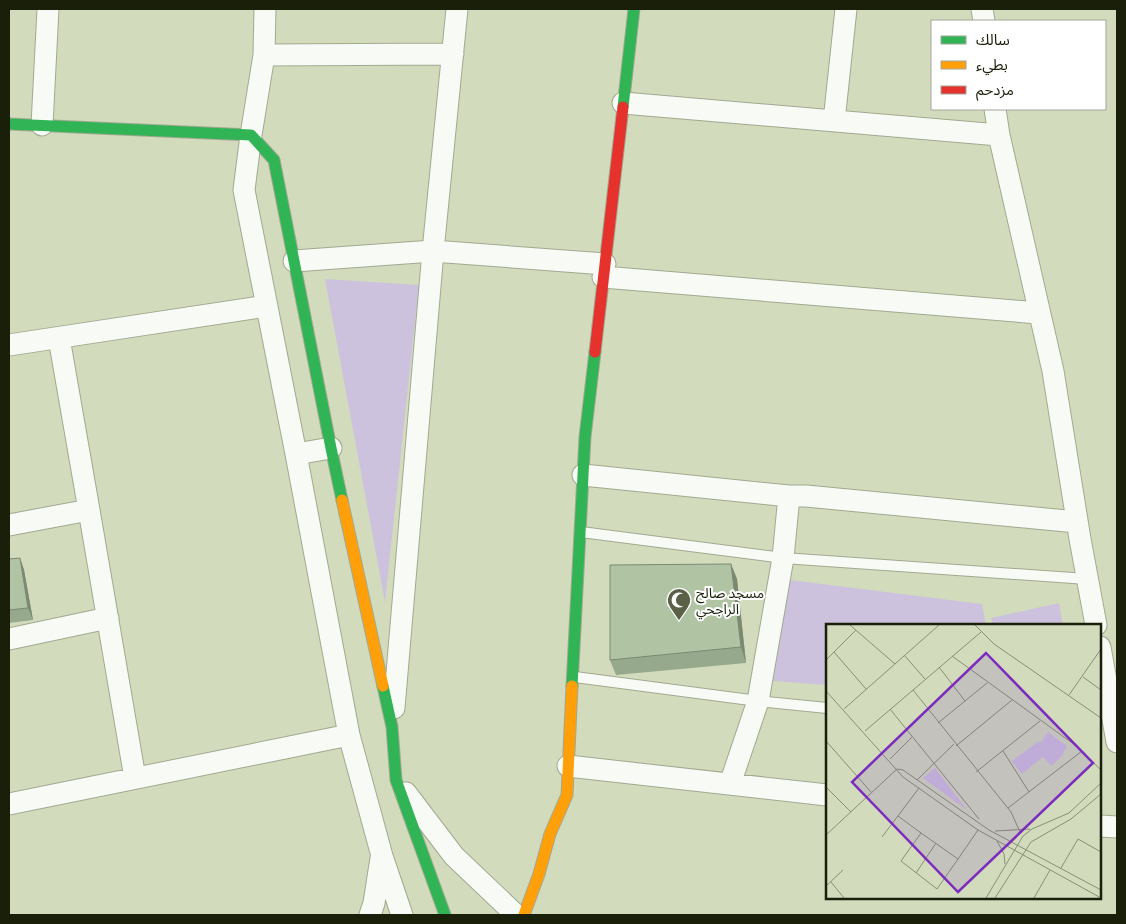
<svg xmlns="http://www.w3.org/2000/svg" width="1126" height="924" font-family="'Exo 2','Noto Sans Arabic',sans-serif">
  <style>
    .green { fill: #cdc2dd }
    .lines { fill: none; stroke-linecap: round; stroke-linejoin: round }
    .lane-casing { stroke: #a2a991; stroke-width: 12 }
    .street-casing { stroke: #a2a991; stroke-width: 23 }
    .fast-casing { stroke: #a2a991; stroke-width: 13 }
    .slow-casing { stroke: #a2a991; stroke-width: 13 }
    .jam-casing { stroke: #a2a991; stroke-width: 13 }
    .lane { stroke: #f8faf5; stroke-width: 10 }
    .street { stroke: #f8faf5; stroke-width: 21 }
    .fast { stroke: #30b455; stroke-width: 11 }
    .slow { stroke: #ff9f0a; stroke-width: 11 }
    .jam { stroke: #e5322d; stroke-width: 11 }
    .wall { fill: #97a98d }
    .shaded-wall { fill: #7b8973 }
    .building { fill: #b0c4a4; stroke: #7b8973 }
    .labels { text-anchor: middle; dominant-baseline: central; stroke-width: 4; stroke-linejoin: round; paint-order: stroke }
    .poi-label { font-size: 14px; fill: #191f08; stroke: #fff; text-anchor: start }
    .inset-road { fill: none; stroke: #889074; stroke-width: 1 }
    .view { fill: #7b2cbf; fill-opacity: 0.15; stroke: #7b2cbf; stroke-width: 2.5 }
    .inset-edge { fill: none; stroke: #191f08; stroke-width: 2.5 }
  </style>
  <rect width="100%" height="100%" fill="#d2dcbc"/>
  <!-- green -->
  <path class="green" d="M 325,279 L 419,285 L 385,602 Z
    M 782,579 L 982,604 L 986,625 L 827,625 L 827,685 L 773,681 Z
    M 1059,603 L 1063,625 L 993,625 L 991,618 Z"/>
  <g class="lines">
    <!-- lane casing -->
    <g class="lane-casing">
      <path id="lane" d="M 581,532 L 783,558 L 1087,579
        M 575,677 L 758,701 L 827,708"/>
    </g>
    <!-- street casing -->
    <g class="street-casing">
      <path id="street" d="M 265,9 L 264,55 L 251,135 L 244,190 L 296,454 L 349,735 L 382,856 L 402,915
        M 982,9 L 984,21
        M 264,55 L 453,54
        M 623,103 L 999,135
        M 995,109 L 999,135 L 1053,371 L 1080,539 L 1096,625
        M 834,121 L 846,9
        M 42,125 L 48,9
        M 294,261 L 433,251 L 605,264
        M 603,277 L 1039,313
        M 59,338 L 89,510
        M 9,345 L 267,306
        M 296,454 L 331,448
        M 583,475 L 789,496 L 806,496 L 1077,522
        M 9,525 L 89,510 L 135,778
        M 9,639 L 108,618
        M 1100,647 L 1117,742
        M 394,708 L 433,251 L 457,9
        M 568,766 L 827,795
        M 730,784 L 758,701 L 783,558 L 789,496
        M 406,793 L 454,856 L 516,915
        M 9,804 L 349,735
        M 1100,826 L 1117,827
        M 370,915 L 374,903 L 381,858"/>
    </g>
    <!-- fast casing -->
    <g class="fast-casing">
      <path id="fast" d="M 623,107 L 634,9
        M 9,124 L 251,135 L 274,160 L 331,448 L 342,500
        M 383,686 L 392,727 L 396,780 L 445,915
        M 572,686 L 585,437 L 595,352"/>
    </g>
    <!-- slow casing -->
    <g class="slow-casing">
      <path id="slow" d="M 342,500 L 383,686
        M 524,915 L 539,874 L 550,834 L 567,795 L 572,686"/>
    </g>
    <!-- jam casing -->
    <g class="jam-casing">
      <path id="jam" d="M 595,352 L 623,107"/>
    </g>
    <!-- lane -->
    <use href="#lane" class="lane"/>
    <!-- street -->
    <use href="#street" class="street"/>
    <!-- fast -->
    <use href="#fast" class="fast"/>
    <!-- slow -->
    <use href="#slow" class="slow"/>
    <!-- jam -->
    <use href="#jam" class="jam"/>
  </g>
  <!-- wall -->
  <path class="wall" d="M 20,558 L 24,570 L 33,620 L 9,623 L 9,559 Z
    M 731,564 L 737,579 L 746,663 L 616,675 L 610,660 Z"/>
  <!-- shaded-wall -->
  <path class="shaded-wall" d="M 20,558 L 24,570 L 33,620 L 28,608 Z
    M 731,564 L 737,579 L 746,663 L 741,647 Z"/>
  <!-- building -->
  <path class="building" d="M 20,558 L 28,608 L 9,610 L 9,559 Z
    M 731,564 L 741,647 L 610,660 L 610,565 Z"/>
  <!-- icons -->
  <defs>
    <g id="mosque-pin" transform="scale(1.25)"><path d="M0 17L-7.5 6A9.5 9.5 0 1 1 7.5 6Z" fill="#5a6147" stroke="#fff"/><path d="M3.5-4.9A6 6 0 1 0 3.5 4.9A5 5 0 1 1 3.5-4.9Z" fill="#fff"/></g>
  </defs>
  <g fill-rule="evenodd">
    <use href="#mosque-pin" x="679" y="600"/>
  </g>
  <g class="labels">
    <!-- poi labels -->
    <g class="poi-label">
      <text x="696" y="592">مسجد صالح<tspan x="696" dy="16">الراجحي</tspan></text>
    </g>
  </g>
  <!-- overview -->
  <g transform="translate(826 624)">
    <rect width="275" height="275" fill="#d2dcbc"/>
    <path d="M 222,108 L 241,122 L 235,133 L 225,142 L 217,133 L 196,150 L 186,137 L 213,117 L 234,132 L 215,118 ZM 109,144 L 141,186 L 97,154 Z" fill="#cdc2dd"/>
    <path class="inset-road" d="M 24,1 L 69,40M 149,1 L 168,20 L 275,94M 8,28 L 40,65M 78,31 L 99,55M 126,32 L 249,121 L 275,146M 0,36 L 30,6M 113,43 L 139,77M 257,53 L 275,66M 87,66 L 185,188 L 194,208M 0,67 L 77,153 L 152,206 L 275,274M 243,71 L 275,25M 18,85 L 113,1M 64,85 L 153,195M 112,99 L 161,59M 39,107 L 155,8M 0,117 L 45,168M 130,122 L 186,76M 177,127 L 203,168M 64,135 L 86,113M 71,145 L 77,146 L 163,206 L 275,266M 150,148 L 214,97M 91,156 L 128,120M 0,163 L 25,188M 182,184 L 256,127M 72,192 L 95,209M 169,207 L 204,205M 0,211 L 71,145M 56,213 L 93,164M 171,217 L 178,230 L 179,240M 132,235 L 95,209 L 75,237 L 111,265 L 132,235 L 152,206M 235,244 L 252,215 L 275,228M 90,249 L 110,219M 5,258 L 18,274M 0,262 L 17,246M 160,274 L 197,212 L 206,205 L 243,189 L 275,159M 169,274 L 205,218 L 245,195 L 275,170M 208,274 L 224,246"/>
    <path class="view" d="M 160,29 L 267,139 L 132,268 L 26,158 Z"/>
    <rect width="275" height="275" class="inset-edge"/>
  </g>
  <!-- border -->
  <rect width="1126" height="924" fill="none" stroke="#191f08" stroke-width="20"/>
  <!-- legend -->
  <rect x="931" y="20" width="175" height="90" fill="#ffffff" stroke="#a3a59c"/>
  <rect x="941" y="36" width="25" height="8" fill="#30b455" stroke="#a3a59c"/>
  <text x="976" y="45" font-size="15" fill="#191f08">سالك</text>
  <rect x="941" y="61" width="25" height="8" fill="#ff9f0a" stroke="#a3a59c"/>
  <text x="976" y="70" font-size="15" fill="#191f08">بطيء</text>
  <rect x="941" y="86" width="25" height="8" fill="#e5322d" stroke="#a3a59c"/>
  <text x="976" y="95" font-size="15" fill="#191f08">مزدحم</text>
</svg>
